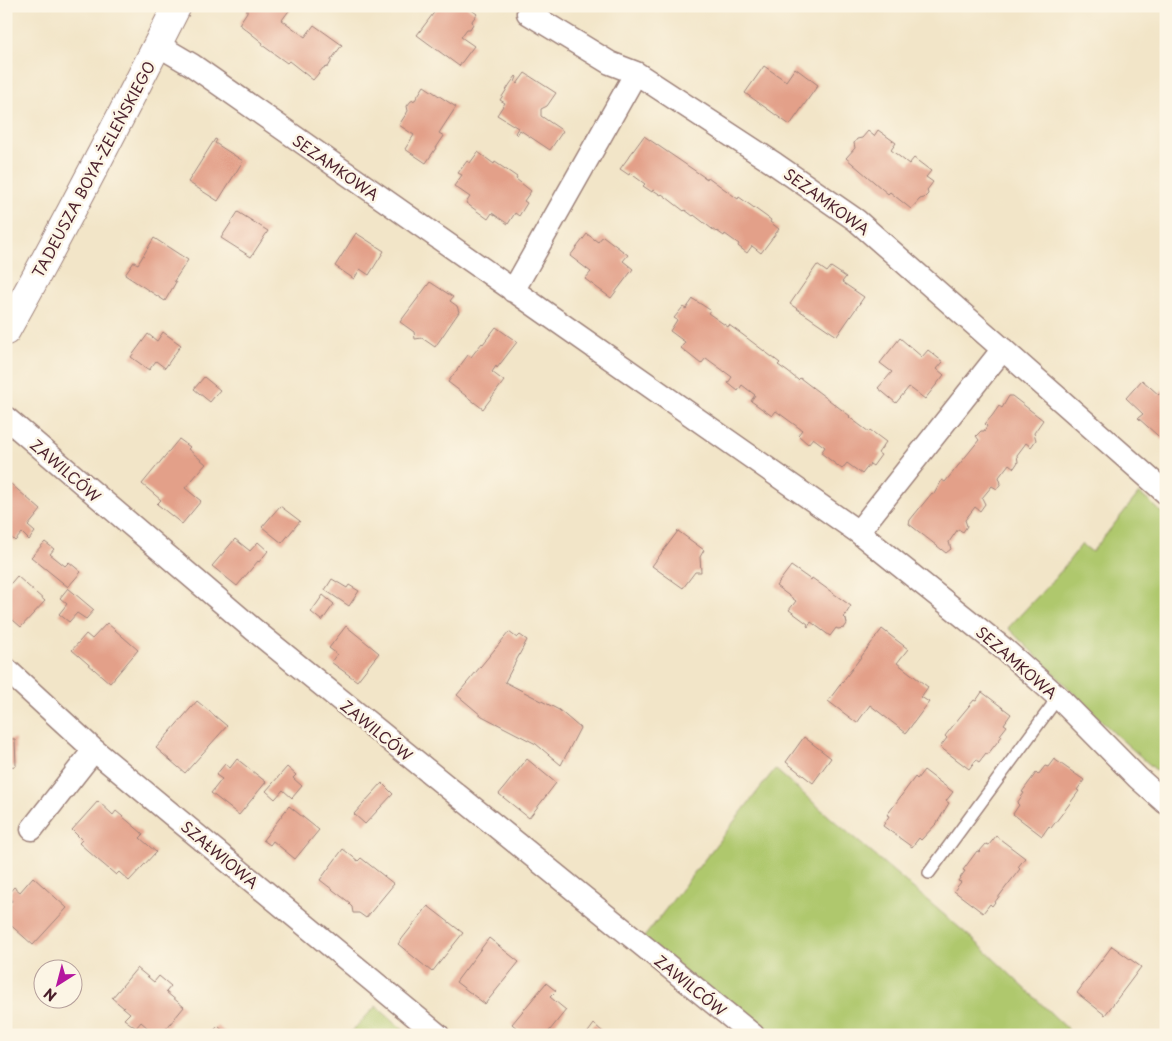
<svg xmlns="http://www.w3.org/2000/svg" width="1172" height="1041" font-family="'Playpen Sans',sans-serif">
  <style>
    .green { fill: #afc86d; stroke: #7c744c }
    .building { fill: #e3a089 }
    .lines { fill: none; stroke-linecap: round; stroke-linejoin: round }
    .service-casing { stroke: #9e827a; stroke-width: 14 }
    .minor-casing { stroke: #9e827a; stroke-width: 25 }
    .tertiary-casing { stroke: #9e827a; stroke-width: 30 }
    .service { stroke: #fff; stroke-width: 11 }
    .minor { stroke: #fff; stroke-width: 22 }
    .tertiary { stroke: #fff; stroke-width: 28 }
    .labels { text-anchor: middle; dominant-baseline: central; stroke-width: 5; stroke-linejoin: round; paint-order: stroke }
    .street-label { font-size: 15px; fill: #4a1f2b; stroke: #fcf5e5 }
  </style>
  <rect width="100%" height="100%" fill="#fcf5e5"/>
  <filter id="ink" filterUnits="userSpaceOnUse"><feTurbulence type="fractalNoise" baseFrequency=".02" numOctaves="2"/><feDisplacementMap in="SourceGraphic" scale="10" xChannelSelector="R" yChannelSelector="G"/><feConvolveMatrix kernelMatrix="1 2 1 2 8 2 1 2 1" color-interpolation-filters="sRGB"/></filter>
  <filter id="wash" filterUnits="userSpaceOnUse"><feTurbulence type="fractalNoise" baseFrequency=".0096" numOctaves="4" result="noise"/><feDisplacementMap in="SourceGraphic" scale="20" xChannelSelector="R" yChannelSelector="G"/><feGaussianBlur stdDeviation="1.12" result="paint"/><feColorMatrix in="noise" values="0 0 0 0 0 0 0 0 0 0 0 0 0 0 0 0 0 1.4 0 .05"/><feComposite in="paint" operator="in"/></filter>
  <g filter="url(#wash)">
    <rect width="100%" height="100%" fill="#f2e5c8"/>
    <!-- green -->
    <path class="green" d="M 1139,493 L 1166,516 L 1166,779 L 1114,733 L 1008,628 L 1056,577 L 1082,544 L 1092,552 Z
      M 775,769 L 839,825 L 975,941 L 1074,1035 L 755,1035 L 641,941 Z
      M 376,1006 L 409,1035 L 348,1035 Z"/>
    <g id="blocks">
      <!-- building -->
      <path class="building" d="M 247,6 L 289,6 L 291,8 L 282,20 L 305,37 L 314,25 L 342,45 L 331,60 L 331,62 L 328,67 L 323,68 L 313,80 L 289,61 L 287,63 L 262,45 L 263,43 L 239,24 L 247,12 Z
        M 439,6 L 466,6 L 477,14 L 472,21 L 473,24 L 470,29 L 467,29 L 461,37 L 474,46 L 459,66 L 417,35 Z
        M 764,66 L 786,81 L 795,68 L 818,85 L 790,125 L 745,93 Z
        M 525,73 L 556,93 L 547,106 L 541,109 L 541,116 L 563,131 L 550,150 L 520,130 L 517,135 L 515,133 L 518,128 L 497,115 L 505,103 L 500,100 L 510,84 L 516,76 L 517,77 L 515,82 L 517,84 Z
        M 424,86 L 456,107 L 439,133 L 444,136 L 426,163 L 405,149 L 414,135 L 399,125 L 408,111 L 407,106 L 411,101 L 415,100 Z
        M 878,130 L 896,143 L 891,150 L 909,164 L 914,158 L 931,171 L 926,177 L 933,182 L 927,190 L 928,194 L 924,198 L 920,199 L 911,209 L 890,192 L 888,194 L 846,158 L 855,148 L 854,143 L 857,139 L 862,138 L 868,131 L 874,136 Z
        M 644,136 L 707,179 L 708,177 L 738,199 L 739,197 L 771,220 L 770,222 L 779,229 L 761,253 L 752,246 L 747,253 L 738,246 L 739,244 L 725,234 L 724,236 L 717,231 L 716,232 L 694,215 L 693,216 L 685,210 L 684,211 L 662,194 L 661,195 L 653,190 L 652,192 L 643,186 L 645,184 L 630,173 L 629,175 L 620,169 Z
        M 215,139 L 217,140 L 215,143 L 243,161 L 218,201 L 188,182 Z
        M 478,152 L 494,164 L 495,162 L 517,177 L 516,179 L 531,191 L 524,201 L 527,203 L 519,216 L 515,213 L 508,224 L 492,213 L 488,219 L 466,203 L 470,197 L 454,186 L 462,175 L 458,173 L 467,161 L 470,163 Z
        M 238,212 L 268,231 L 251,257 L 221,238 Z
        M 356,233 L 384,251 L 369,275 L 360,269 L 354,279 L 335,266 Z
        M 587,234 L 598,242 L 603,236 L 628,255 L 623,261 L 633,269 L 611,298 L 585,279 L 591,272 L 570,256 Z
        M 154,238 L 188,260 L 174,281 L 176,282 L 165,301 L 125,275 L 134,262 L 138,264 Z
        M 817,265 L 827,272 L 831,267 L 846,277 L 842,282 L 864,297 L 837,336 L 790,304 Z
        M 430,282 L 453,297 L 450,301 L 457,306 L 459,312 L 435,347 L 422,338 L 415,339 L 414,332 L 400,322 Z
        M 693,299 L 710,310 L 708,313 L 728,327 L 729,325 L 743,335 L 780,363 L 778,365 L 788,372 L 798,380 L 800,378 L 850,416 L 849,417 L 869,432 L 870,430 L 886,442 L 878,453 L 881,455 L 873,466 L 870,464 L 862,474 L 847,463 L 842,469 L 821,453 L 825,447 L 813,438 L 808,444 L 798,435 L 802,430 L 776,411 L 772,416 L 751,401 L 755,395 L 742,385 L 738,391 L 728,383 L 732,377 L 706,358 L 701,364 L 681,348 L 685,342 L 670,331 L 677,320 L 674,318 L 683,307 L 686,309 Z
        M 496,327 L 517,342 L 497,368 L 496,366 L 492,372 L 504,381 L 483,409 L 448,382 L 468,355 L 471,357 L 482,343 L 483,344 Z
        M 163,332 L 181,345 L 165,368 L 156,361 L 149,370 L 131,357 L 148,334 L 157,341 Z
        M 900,338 L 922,357 L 928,350 L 943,362 L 937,369 L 944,375 L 925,399 L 909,387 L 896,403 L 878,388 L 892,372 L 880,363 Z
        M 204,377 L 220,390 L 210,402 L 194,389 Z
        M 1142,380 L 1159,395 L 1163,390 L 1166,393 L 1166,443 L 1138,418 L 1143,414 L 1126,398 Z
        M 1009,396 L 1012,396 L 1043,420 L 1034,433 L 1036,440 L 1031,447 L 1026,443 L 1017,455 L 1018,462 L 1014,468 L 1009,464 L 999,477 L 1001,483 L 997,489 L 992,486 L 982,498 L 985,504 L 980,511 L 975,507 L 965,520 L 967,526 L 963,532 L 958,529 L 949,542 L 951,549 L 946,553 L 909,524 L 910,520 L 932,493 L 934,494 L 942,480 L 945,482 L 979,440 L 976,436 L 981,431 L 984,431 L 987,426 L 985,424 L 992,416 L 999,406 L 1002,408 Z
        M 179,439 L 190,447 L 188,449 L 206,464 L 185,488 L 201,501 L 182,524 L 157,504 L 161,500 L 142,484 Z
        M 11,484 L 41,510 L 28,526 L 35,532 L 29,540 L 22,533 L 15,541 L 6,533 L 6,490 Z
        M 280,506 L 300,521 L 282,543 L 262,527 Z
        M 678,531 L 704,550 L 700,557 L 701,572 L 695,572 L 683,588 L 652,566 Z
        M 235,539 L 250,551 L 258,542 L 268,551 L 259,562 L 258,561 L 237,586 L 212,566 Z
        M 45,542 L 54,549 L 50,554 L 65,566 L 69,562 L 81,572 L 68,587 L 31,557 Z
        M 791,566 L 811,580 L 812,578 L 851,606 L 844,617 L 846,619 L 847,624 L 844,628 L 838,629 L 836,628 L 830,636 L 811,622 L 808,627 L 807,626 L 808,624 L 789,610 L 796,601 L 776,586 Z
        M 17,576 L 45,601 L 21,627 L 13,620 L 8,625 L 6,624 L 6,589 Z
        M 332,579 L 347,588 L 349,585 L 359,591 L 349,606 L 325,590 Z
        M 68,588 L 94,610 L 86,619 L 77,613 L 69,622 L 59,614 L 67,604 L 60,598 Z
        M 323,595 L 334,604 L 322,621 L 311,612 Z
        M 107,623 L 138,650 L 110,683 L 72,650 L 86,634 L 92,639 Z
        M 346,626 L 379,653 L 357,681 L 331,662 L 337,654 L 329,648 Z
        M 882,629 L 908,649 L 897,663 L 928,687 L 921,697 L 929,702 L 906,733 L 870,705 L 857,723 L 828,701 Z
        M 509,632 L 517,638 L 520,635 L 527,640 L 505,682 L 559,710 L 580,728 L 561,765 L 536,744 L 482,716 L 457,695 Z
        M 982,692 L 1011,714 L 1004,724 L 1007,726 L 1000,735 L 1002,736 L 988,754 L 986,753 L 979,762 L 976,760 L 969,769 L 940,747 L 947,738 L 945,736 L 959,718 L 974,700 L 976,701 Z
        M 197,701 L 227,726 L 185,773 L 156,748 Z
        M 804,737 L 831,758 L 813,783 L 786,762 Z
        M 6,739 L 15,739 L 16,766 L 6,767 Z
        M 237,759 L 266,782 L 239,815 L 211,793 L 222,779 L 216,775 L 225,764 L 230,768 Z
        M 527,759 L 556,783 L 529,818 L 499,794 Z
        M 1054,759 L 1084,780 L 1077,790 L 1079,791 L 1065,810 L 1051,828 L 1049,826 L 1042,836 L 1013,814 L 1019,805 L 1017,803 L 1024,793 L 1022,792 L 1036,773 L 1038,775 L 1045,766 L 1048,767 Z
        M 287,767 L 296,775 L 293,778 L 302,786 L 292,798 L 283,790 L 275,799 L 266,791 Z
        M 924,770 L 953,792 L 946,801 L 949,803 L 937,823 L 921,840 L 919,838 L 912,847 L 883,826 L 889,816 L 887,815 L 915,777 L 917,779 Z
        M 382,783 L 393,794 L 365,824 L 354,814 Z
        M 98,801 L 113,815 L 116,811 L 142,833 L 143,835 L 140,838 L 156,852 L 129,881 L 119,872 L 116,875 L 97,859 L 79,843 L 82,840 L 72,830 Z
        M 289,806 L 319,830 L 295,859 L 273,841 L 270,845 L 263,840 Z
        M 996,836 L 1025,858 L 1018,867 L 1020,869 L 1006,887 L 992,906 L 990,904 L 983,913 L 954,891 L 961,882 L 958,881 L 965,871 L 963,870 L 977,851 L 979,852 L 986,844 L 989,845 Z
        M 343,849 L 358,861 L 361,858 L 394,884 L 366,918 L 359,913 L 353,913 L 352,907 L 349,904 L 350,903 L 320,880 Z
        M 33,877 L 67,908 L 33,945 L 6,921 L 6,907 L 12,901 L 7,895 L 14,887 L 20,892 Z
        M 428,906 L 463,933 L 432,972 L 398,944 Z
        M 489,938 L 519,962 L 485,1004 L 456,982 Z
        M 1112,946 L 1141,967 L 1105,1015 L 1077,993 Z
        M 137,968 L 154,982 L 159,976 L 171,986 L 166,992 L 184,1007 L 161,1035 L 156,1035 L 141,1022 L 136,1028 L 124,1019 L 130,1013 L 112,998 Z
        M 546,983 L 556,991 L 550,997 L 566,1010 L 546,1035 L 525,1035 L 512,1024 Z
        M 594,1024 L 604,1033 L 603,1035 L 586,1035 Z
        M 218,1026 L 228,1035 L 210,1035 Z"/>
    </g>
  </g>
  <g filter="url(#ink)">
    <use href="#blocks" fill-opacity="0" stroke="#9e827a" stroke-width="1"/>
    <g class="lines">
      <!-- service casing -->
      <g class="service-casing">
        <path id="service" d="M 929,873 L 1051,707 L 1057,696"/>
      </g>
      <!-- minor casing -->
      <g class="minor-casing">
        <path id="minor" d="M 528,13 L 610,63 L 636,73 L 775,164 L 856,220 L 1166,493
          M 158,45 L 192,65 L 858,532 L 1004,649 L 1057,696 L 1138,778 L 1166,803
          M 513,291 L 636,73
          M 6,418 L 253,629 L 753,1035
          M 858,532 L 1003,349
          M 6,669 L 94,750 L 438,1035
          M 32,829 L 94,750"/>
      </g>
      <!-- tertiary casing -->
      <g class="tertiary-casing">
        <path id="tertiary" d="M 6,331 C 66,224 122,115 177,6"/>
      </g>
      <!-- service -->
      <use href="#service" class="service"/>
      <!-- minor -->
      <use href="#minor" class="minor"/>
      <!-- tertiary -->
      <use href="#tertiary" class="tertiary"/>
    </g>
  </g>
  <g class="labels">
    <!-- street labels -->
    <g class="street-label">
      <text transform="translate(336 167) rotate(35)">SEZAMKOWA</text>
      <text transform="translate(93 169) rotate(-62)">TADEUSZA BOYA-ŻELEŃSKIEGO</text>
      <text transform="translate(827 201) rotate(36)">SEZAMKOWA</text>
      <text transform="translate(66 470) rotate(41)">ZAWILCÓW</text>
      <text transform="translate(1017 662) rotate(41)">SEZAMKOWA</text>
      <text transform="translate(377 730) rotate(39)">ZAWILCÓW</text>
      <text transform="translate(220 854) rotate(40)">SZAŁWIOWA</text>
      <text transform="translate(691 985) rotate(39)">ZAWILCÓW</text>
    </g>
  </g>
  <!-- margin -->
  <rect width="1172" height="1041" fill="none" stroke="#fcf5e5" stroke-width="25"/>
  <!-- north arrow -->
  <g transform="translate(58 984) rotate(216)"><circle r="24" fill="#fcf5e5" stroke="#b59f9b"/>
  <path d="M0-4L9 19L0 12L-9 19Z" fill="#b5179e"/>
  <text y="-8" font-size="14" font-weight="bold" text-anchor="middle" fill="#4a1f2b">N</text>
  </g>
</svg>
